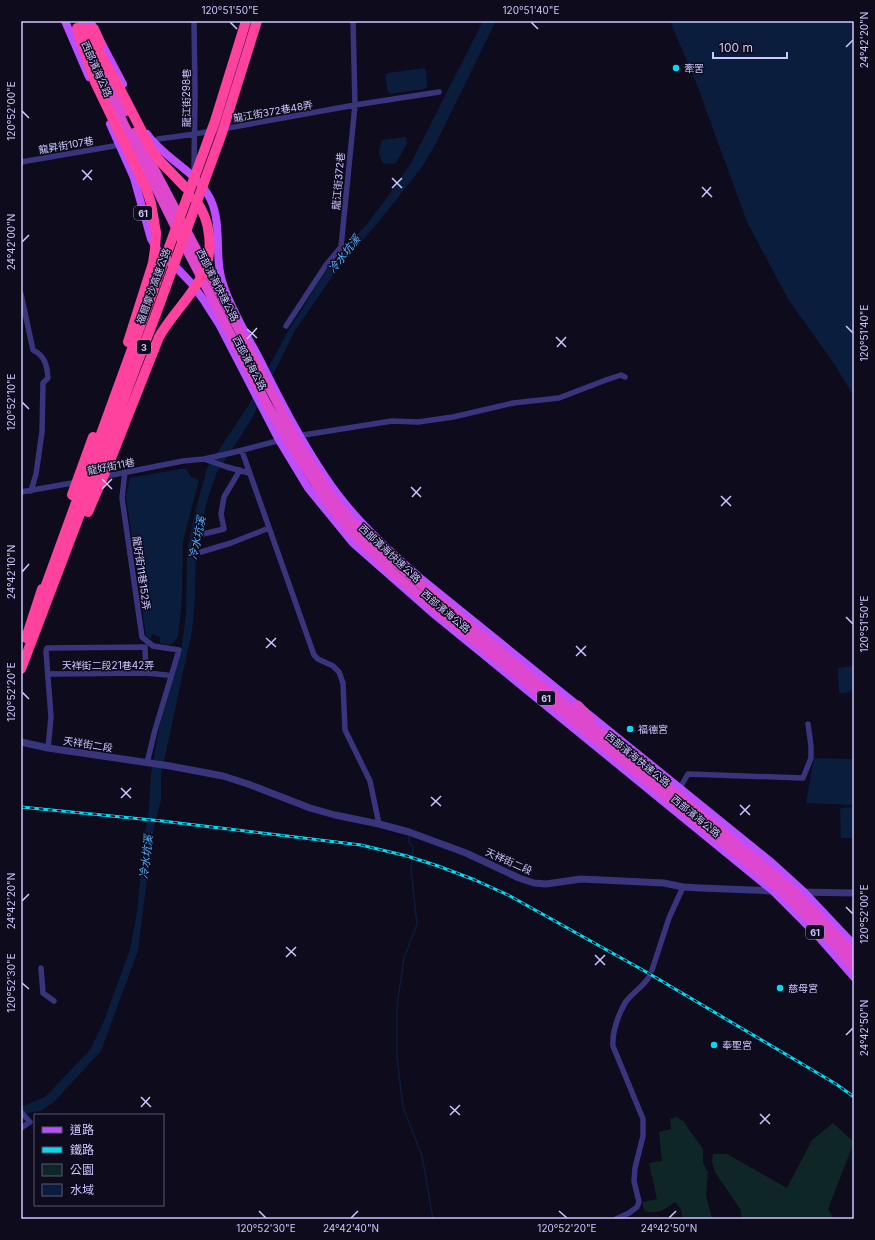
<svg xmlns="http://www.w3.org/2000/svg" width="875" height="1240" font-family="Inter,'Noto Sans TC',sans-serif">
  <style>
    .green { fill: #0e2726 }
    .water { fill: #0a1d3d }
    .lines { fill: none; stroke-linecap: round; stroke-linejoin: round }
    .stream { stroke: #0a1d3d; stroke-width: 1.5 }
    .minor { stroke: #38357d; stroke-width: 5.5 }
    .tertiary { stroke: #38357d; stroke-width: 7 }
    .primary { stroke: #bc4eff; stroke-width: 8 }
    .trunk { stroke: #de48ce; stroke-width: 9 }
    .motorway { stroke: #ff429d; stroke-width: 10 }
    .rail-casing { stroke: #00dbf2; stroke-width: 3 }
    .rail { stroke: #0e0b1d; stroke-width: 1.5; stroke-dasharray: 4.5; stroke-linecap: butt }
    .motorway-bridge { stroke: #ff429d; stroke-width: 10 }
    .ticks { fill: none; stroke: #cdc7ff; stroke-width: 1.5 }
    .poi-dot { fill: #00dbf2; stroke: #0e0b1d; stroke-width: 1.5 }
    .labels { text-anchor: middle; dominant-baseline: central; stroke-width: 3; stroke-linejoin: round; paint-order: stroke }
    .shield { fill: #0e0b1d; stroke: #948fbb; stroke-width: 1 }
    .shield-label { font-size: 9px; font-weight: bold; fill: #cdc7ff }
    .poi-label { font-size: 10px; fill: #cdc7ff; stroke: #0e0b1d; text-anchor: start }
    .street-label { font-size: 10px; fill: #cdc7ff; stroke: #0e0b1d }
    .water-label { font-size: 11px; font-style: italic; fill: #55b1ff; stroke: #0e0b1d }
    .neatline { fill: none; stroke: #cdc7ff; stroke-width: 1.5 }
    .ticks-label { font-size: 10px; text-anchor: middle; fill: #cdc7ff }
  </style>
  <rect width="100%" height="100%" fill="#0e0b1d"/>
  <!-- green -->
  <path class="green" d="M 677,1117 L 683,1121 L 703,1149 L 703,1163 L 708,1172 L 706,1195 L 712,1219 L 683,1219 L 681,1210 L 675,1202 C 665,1209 658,1215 645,1211 L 643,1207 L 643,1202 L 657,1199 L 649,1163 L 662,1161 L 659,1132 L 671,1129 L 670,1119 Z
    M 833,1123 L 854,1142 L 828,1209 L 834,1219 L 742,1219 L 740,1209 L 715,1172 L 712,1162 L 713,1154 L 727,1154 L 787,1188 L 812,1140 Z"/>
  <!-- water -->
  <path class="water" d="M 483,21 L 496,21 L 435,145 L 422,167 L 380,220 L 334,274 L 294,332 L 251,420 L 216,474 L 207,501 L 196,548 L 195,598 L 192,631 L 161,775 L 161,800 L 153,831 L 138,951 L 101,1051 L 54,1102 L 41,1111 L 28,1113 L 21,1116 L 21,1107 L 45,1097 L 90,1050 L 104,1021 L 130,949 L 137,912 L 144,838 L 149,809 L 151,774 L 162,713 L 181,651 L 186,616 L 187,553 L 193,520 L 207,468 L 248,406 L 288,331 L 326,271 L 346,246 L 367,224 L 389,195 L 411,163 Z
    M 670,21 L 854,21 L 854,397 L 835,365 L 788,299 L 747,222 L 697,85 Z
    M 424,68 L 426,70 L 427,87 L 424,89 L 390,94 L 388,92 L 385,75 L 388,73 Z
    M 406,137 L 407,144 L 396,163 L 390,164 L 383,163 C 378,154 378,150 382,140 Z
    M 186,468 L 191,477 L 199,480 L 183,541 L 182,598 L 178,637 L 174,642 L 169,645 L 160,643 L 160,637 L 152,634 L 151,639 L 146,635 L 126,496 L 130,478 Z
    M 854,666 L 854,688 L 846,693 L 839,693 L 838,668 Z
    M 814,758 L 854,759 L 854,805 L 806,803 Z
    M 854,807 L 854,838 L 841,838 L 840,808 Z"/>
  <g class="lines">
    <!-- stream -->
    <path class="stream" d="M 409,836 L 409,842 L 413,847 L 411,870 L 417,924 L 404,958 L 397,1005 L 397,1058 L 403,1107 L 422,1156 L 433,1219"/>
    <!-- minor -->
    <path class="minor" d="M 158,139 L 195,134 L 355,105 L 439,92
      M 21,162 L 114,146
      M 194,171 L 195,92 L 194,21
      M 21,294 L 33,350 C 45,356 47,365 48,378 L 43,383 L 42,432 L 36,474 L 31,491
      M 286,326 L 326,265 L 341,247 L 355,105 L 353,21
      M 297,436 L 392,421 L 418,422 L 453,417 L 513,403 L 559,398 L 606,380 L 621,375 L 625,377
      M 242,451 L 314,655 L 318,659 L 333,666 L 339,672 L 343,683 L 345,730 L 370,781 L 379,824
      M 204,459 L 227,467 L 249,473
      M 125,472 L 122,498 L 142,637 L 153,646 L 179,650 L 155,730 L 147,763
      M 102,477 L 183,461 L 204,459 L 231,453 L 281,440
      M 21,492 L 78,482
      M 203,534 L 224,529 L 221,514 L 224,497 L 240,470
      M 201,552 L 231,543 L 269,528
      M 49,674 L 146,673 L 167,675
      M 48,748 L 51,717 L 46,651 L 47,648 L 145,647 L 146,673
      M 680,788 L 688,774 L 803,778 L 811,758 L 811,746 L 808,724
      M 41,968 L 43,993 L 54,1001
      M 652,970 L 669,918 L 683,887
      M 21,1112 L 30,1122 L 21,1128
      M 616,1219 L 629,1213 L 637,1207 L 639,1202 L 634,1181 L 635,1168 L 643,1136 L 643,1119 L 613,1046 C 612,1033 618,1015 625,1003 C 632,993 642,988 649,977"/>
    <!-- tertiary -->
    <path class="tertiary" d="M 21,742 L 48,748 L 170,766 L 223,776 L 248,784 L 310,808 L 335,815 L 379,824 L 409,832 L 466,853 L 519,878 L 534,883 L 546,884 L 581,879 L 664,883 L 683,887 L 701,888 L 774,891
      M 800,892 L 854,893"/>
    <!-- primary -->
    <path class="primary" d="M 65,21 L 89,77
      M 90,21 L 123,84
      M 110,124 L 134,178 L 151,239 L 160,254 L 176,267 L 192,284 L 205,302 L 219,324 L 279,440 L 308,488 L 353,543 L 435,615 L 772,890 L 818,936 L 854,977
      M 147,134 C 164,158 192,169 207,193 C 225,221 212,256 224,287 C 233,313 248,337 261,362 C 281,402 301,441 326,478 C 351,516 385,547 419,577 L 771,862 L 804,892 L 854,945"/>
    <!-- trunk -->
    <path class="trunk" d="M 82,21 L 89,36
      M 88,51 L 181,239 L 267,404 L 287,439 L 327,502 L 352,533 L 394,574 L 445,617 L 527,683 L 782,891 L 833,943 L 854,968
      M 106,73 L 125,112
      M 135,132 L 295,437 L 332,497 L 358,529 L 400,567 L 531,677 L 631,757 L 795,892 L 841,940 L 854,956
      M 578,705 L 591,719"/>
    <!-- motorway -->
    <path class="motorway" d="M 77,28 L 95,82 L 146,188 L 151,203 L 156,233
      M 86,29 L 118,85 L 150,147 L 158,159 L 185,187
      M 94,29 L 101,45"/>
    <!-- rail casing -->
    <g class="rail-casing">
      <path id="rail" d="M 21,807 L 162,821 L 361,845 L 407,856 L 438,866 L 475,880 L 510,896 L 648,973 L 836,1084 L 854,1097"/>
    </g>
    <!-- rail -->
    <use href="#rail" class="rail"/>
    <!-- motorway-bridge -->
    <path class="motorway-bridge" d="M 128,342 L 153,263 L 155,249 L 156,233
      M 72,495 L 93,437
      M 88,512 L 110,461 L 159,337 C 178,303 215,279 209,235 C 208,222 202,209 195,199
      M 42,596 L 215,121 L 246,21
      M 26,638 L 42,589
      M 21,669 L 156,314 L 222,133 L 257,21"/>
  </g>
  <!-- ticks -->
  <path class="ticks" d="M 230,22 L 237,29M 531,22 L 538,29M 846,47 L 853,40M 22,111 L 29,118M 82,170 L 92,180M 392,178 L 402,188M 83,180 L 92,170M 702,187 L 712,197M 392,188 L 402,178M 702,197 L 711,187M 22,242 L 29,235M 846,326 L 853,333M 247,329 L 257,338M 556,337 L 566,347M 247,339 L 257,328M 557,347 L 566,337M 22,402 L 29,409M 102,479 L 112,489M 411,487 L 421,497M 102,489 L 112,479M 721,496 L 731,506M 412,497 L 421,487M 721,506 L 731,496M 22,572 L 29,564M 846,617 L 853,624M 266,638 L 276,647M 576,646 L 586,656M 266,648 L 276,638M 576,656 L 586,646M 22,692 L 29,699M 121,788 L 131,798M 431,797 L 441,806M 121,798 L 131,788M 740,805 L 750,815M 431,806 L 441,796M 740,815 L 750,805M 22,901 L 29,894M 846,907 L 853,914M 286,947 L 296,956M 595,955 L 605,965M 286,957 L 296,947M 595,965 L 605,955M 22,983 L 29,989M 846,1035 L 853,1028M 141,1097 L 151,1107M 450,1106 L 460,1115M 141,1107 L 150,1097M 760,1114 L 770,1124M 450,1115 L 460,1105M 760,1124 L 770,1114M 259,1211 L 266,1218M 559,1211 L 567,1218M 351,1218 L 358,1211M 669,1218 L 676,1211"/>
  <!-- markers -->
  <g class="poi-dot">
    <circle cx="676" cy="68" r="4"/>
    <circle cx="630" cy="729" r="4"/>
    <circle cx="780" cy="988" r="4"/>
    <circle cx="714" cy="1045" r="4"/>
  </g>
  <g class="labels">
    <!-- shield labels -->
    <g class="shield">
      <rect x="134" y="206" width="18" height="14" rx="3"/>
      <rect x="137" y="340" width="14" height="14" rx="3"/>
      <rect x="537" y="691" width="18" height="14" rx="3"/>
      <rect x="806" y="925" width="18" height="14" rx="3"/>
    </g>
    <g class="shield-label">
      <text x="143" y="213">61</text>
      <text x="144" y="347">3</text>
      <text x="546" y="698">61</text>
      <text x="815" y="932">61</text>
    </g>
    <!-- poi labels -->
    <g class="poi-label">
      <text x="684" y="68">牽罟</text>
      <text x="638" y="729">福德宮</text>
      <text x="788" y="988">慈母宮</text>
      <text x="722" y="1045">奉聖宮</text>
    </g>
    <!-- street labels -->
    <g class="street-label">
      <text transform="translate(97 69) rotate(66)">西部濱海公路</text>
      <text transform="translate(186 98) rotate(-90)">龍江街298巷</text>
      <text transform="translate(273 111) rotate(-10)">龍江街372巷48弄</text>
      <text transform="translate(66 145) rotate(-10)">龍昇街107巷</text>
      <text transform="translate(338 181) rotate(-85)">龍江街372巷</text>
      <text transform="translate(218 285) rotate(63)">西部濱海快速公路</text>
      <text transform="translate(153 286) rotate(-70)">福爾摩沙高速公路</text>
      <text transform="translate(250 363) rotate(62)">西部濱海公路</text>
      <text transform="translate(111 466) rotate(-11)">龍好街11巷</text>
      <text transform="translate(390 553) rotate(43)">西部濱海快速公路</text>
      <text transform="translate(142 573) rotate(82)">龍好街11巷152弄</text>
      <text transform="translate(446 611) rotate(40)">西部濱海公路</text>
      <text x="108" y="665">天祥街二段21巷42弄</text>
      <text transform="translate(88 744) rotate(9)">天祥街二段</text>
      <text transform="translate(638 759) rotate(39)">西部濱海快速公路</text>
      <text transform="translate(696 816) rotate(39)">西部濱海公路</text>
      <text transform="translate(509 861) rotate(24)">天祥街二段</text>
    </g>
    <!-- water labels -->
    <g class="water-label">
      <text transform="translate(344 254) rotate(-52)">冷水坑溪</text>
      <text transform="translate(197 538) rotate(-78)">冷水坑溪</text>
      <text transform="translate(146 857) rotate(-83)">冷水坑溪</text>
    </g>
  </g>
  <!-- border -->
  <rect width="875" height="1240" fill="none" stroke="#0e0b1d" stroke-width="44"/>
  <!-- legend -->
  <rect x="34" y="1114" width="130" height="92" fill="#0e0b1d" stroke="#5a5677"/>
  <rect x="42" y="1127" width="20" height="6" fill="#bc4eff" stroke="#5a5677"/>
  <text x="70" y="1134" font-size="12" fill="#cdc7ff">道路</text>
  <rect x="42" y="1147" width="20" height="6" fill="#00dbf2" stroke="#5a5677"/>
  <text x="70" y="1154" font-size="12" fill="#cdc7ff">鐵路</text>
  <rect x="42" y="1164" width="20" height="12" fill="#0e2726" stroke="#5a5677"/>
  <text x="70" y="1174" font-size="12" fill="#cdc7ff">公園</text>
  <rect x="42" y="1184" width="20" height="12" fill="#0a1d3d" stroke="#5a5677"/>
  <text x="70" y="1194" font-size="12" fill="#cdc7ff">水域</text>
  <!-- scale -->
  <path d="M713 52v6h74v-6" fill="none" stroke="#cdc7ff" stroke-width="2"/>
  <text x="719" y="52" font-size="12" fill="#cdc7ff" stroke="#0e0b1d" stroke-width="3" paint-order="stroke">100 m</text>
  <rect x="22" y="22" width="831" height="1196" class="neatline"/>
  <g class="ticks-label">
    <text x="230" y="14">120°51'50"E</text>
    <text x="531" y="14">120°51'40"E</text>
    <text transform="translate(864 40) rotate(-90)" y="4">24°42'20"N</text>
    <text transform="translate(11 111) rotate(-90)" y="4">120°52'00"E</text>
    <text transform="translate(11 242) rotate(-90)" y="4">24°42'00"N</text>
    <text transform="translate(864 333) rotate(-90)" y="4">120°51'40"E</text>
    <text transform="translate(11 402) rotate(-90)" y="4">120°52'10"E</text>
    <text transform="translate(11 572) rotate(-90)" y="4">24°42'10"N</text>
    <text transform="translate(864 624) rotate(-90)" y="4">120°51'50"E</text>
    <text transform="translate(11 692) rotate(-90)" y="4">120°52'20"E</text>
    <text transform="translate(11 901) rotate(-90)" y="4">24°42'20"N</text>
    <text transform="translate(864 914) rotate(-90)" y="4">120°52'00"E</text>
    <text transform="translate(11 983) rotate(-90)" y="4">120°52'30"E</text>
    <text transform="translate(864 1028) rotate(-90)" y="4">24°42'50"N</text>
    <text x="266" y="1232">120°52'30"E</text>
    <text x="351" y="1232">24°42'40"N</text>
    <text x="567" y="1232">120°52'20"E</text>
    <text x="669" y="1232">24°42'50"N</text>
  </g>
</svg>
